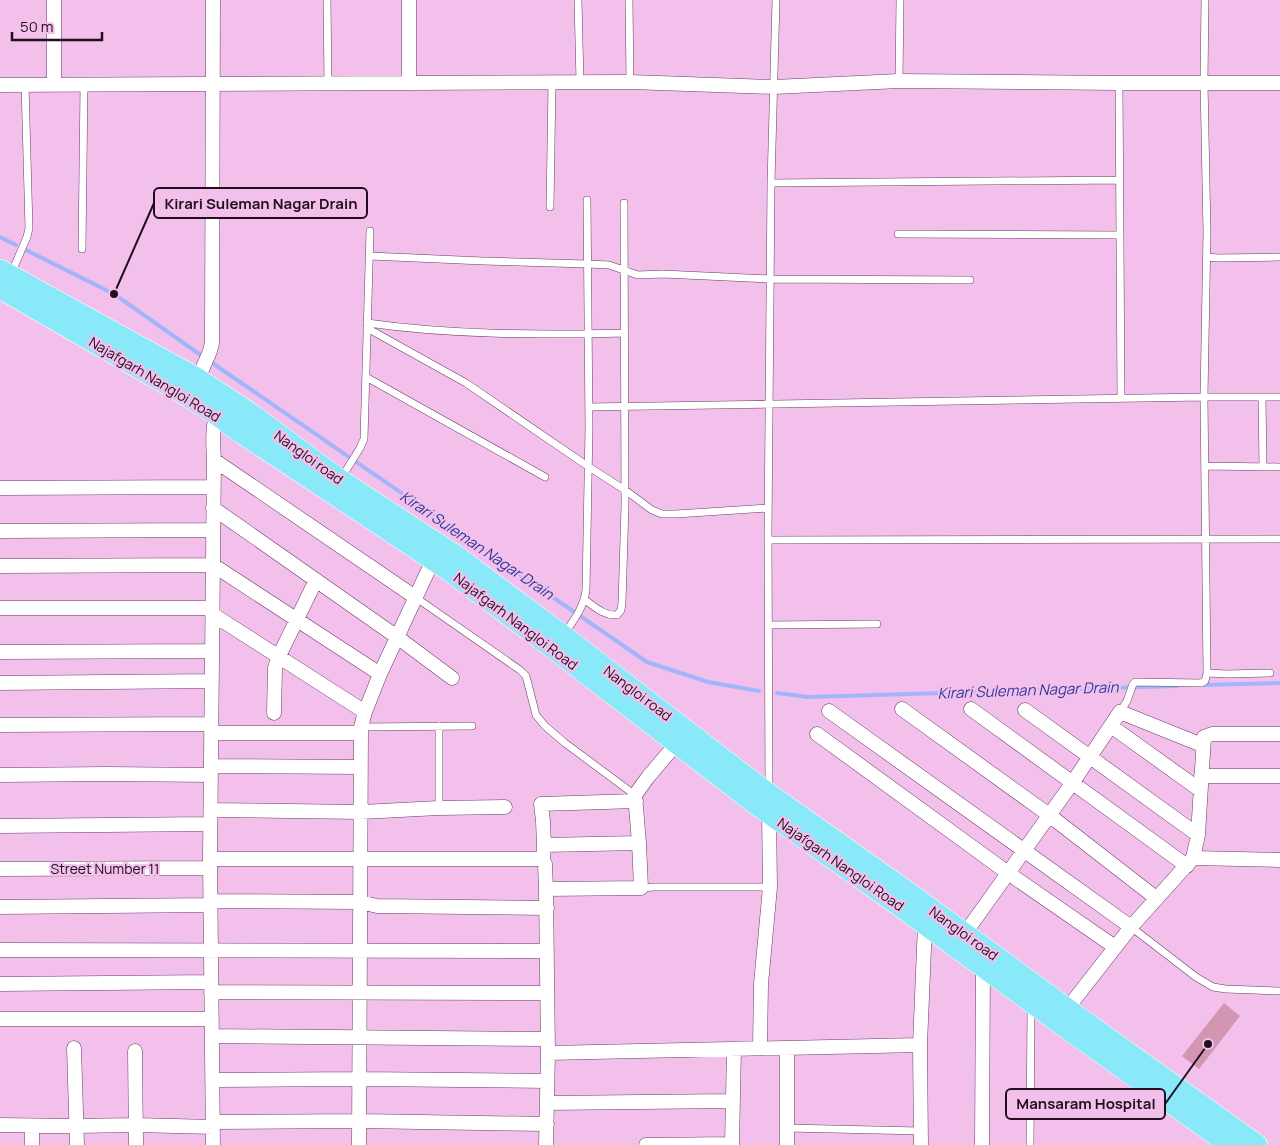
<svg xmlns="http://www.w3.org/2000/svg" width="1280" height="1145" font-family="Manrope,sans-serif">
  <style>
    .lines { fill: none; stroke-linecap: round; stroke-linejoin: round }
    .stream { stroke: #a1b5fb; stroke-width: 4 }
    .building { fill: #d396b0 }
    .lane-casing { stroke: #683d62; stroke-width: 8 }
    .street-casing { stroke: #683d62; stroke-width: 15 }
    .primary-casing { stroke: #fff; stroke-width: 22 }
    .lane { stroke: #fff; stroke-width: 7 }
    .street { stroke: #fff; stroke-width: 14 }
    .primary { stroke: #89e9f8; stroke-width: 21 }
    .labels { text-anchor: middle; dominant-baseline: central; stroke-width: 4.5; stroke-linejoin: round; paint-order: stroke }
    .street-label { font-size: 14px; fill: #210f1f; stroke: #f3c0ec }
    .water-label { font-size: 15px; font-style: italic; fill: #2e3a9d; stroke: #f3c0ec }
    .leader { fill: none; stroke: #210f1f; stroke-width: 2 }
    .callout-dot { fill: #210f1f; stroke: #f3c0ec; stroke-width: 2 }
    .callout { fill: #f3c0ec; stroke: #210f1f; stroke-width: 2 }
    .callout-label { font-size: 15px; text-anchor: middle; font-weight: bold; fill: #210f1f }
  </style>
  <rect width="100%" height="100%" fill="#f3c0ec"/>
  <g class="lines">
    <!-- stream -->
    <path class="stream" d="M 0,237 L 16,245
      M 26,250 L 114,294 L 202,356
      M 211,362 L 647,662 L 708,682 L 759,691
      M 1201,685 L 1280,683
      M 777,693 L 808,697 L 1177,686"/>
  </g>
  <!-- building -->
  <path class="building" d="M 1224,1003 L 1240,1016 L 1199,1069 L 1182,1056 Z"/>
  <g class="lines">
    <!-- lane casing -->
    <g class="lane-casing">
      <path id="lane" d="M 327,0 L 328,84
        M 578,0 L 580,82
        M 629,0 L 630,82
        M 1205,0 L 1204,82 L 1207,233 L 1204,397 L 1207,673 L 1227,674 L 1270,673
        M 899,81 L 900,0
        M 1119,83 L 1121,398
        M 771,183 L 1119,180
        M 550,207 L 552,83
        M 898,234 L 1120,235
        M 82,249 L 84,85
        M 370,256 L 483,261 L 588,264 L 609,265 L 638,275 L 663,274 L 770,279 L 970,280
        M 1207,257 L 1218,258 L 1280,257
        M 11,274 L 27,237 L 29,228 L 25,85
        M 367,323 C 452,335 539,335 625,333
        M 367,328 L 466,383 L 589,467 L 625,490 L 652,510 L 662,514 L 676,514 L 768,508
        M 366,377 L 545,477
        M 1262,397 L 1263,467
        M 589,407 L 1204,397 L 1280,397
        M 1205,466 L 1280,467
        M 342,477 L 360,448 L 364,439 L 370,231
        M 768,540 L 1280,539
        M 415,597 L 520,670 L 526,676 L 536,715 L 545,726 L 565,743 L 635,795
        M 585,600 C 595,607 604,616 617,615 L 621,610 L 622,603 L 625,506 L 624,203
        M 768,625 L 877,624
        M 564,634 C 574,620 584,607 586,590 L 589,427 L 587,200
        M 1120,712 L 1127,701 L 1133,684 L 1135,682 L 1201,683 L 1205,681 L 1207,673
        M 439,726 L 439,808
        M 361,727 L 472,726
        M 769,790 L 768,534 L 771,183 L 776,0
        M 641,888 L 654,887 L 770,887
        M 1131,927 L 1196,977 L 1213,987 L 1226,989 L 1280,991
        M 787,1128 L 921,1131
        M 1030,1145 L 1031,1008"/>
    </g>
    <!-- street casing -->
    <g class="street-casing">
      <path id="street" d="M 54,0 L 54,85
        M 409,0 L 409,83
        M 0,85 L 630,82 L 774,87 L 899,81 L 1119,83 L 1280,83
        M 198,379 L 210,351 L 212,343 L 213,0
        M 214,460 L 415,597
        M 0,488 L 213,487
        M 213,508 L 397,637 L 452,678
        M 0,531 L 213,530
        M 0,566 L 213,565 L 380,674
        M 0,608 L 212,608
        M 212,614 L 365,712
        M 0,652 L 212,651
        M 0,683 L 212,681
        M 902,709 L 1049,815 L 1156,898
        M 971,709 L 1187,866
        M 1025,710 L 1198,835
        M 829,711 L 1131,927
        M 274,713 L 275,668 L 279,656 L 316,580
        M 0,725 L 211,724
        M 1111,726 L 1200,790
        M 211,733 L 361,733
        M 817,734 L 1008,873 L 1115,947
        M 211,766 L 361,767
        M 0,775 L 107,774 L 211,775
        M 1201,776 L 1280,776
        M 211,810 L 361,812 L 439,808 L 505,807
        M 0,826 L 210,824
        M 544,845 L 639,843 L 635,795 L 648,777 L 677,743
        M 1193,858 L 1280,860
        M 210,859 L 538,859 L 543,860
        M 0,869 L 210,868
        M 546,889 L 641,888 L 639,843
        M 210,901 L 360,902 L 377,906 L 547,908
        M 0,907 L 211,905
        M 961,939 L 1073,782 L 1120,712 L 1202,745
        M 0,950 C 182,951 365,950 547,951
        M 0,984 L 211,982
        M 211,992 L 547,993
        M 1067,1009 L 1131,927 L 1193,858 L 1198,835 L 1204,737 L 1212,734 L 1280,734
        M 0,1019 L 212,1019
        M 212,1036 L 548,1039
        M 74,1048 L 77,1145
        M 760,1048 L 761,984 L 770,887 L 769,813
        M 787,1048 L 787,1145
        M 135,1051 L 136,1145
        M 548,1053 L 920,1045
        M 212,1080 L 360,1079 L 547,1081
        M 547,1103 L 733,1101
        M 213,1122 L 360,1121 L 547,1124
        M 0,1125 L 76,1126 L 136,1125 L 213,1127
        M 32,1145 L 32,1126
        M 213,1145 L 210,859 L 214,460 C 213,443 212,425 218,409
        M 359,1145 L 361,727 L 365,712 L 380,674 L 433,560
        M 546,1145 L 548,1053 L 546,889 L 545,864 L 543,860 L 544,845 L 543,821 L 541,804 L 636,801
        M 646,1145 L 732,1144
        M 732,1145 L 734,1049
        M 921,1145 L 920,1045 L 925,924 L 927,919
        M 982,1145 L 983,966"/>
    </g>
    <!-- primary casing -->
    <g class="primary-casing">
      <path id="primary" d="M 0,270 L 198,379 L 251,414 L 340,480 L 456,556 L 562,635 L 762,789 L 909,893 L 1081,1019 L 1257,1145
        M 0,288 L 189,397 L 216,414 L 240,432 L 447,569 L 553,648 L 753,802 L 900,906 L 1072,1032 L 1230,1145"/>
    </g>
    <!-- lane -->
    <use href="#lane" class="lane"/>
    <!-- street -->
    <use href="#street" class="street"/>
    <!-- primary -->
    <use href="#primary" class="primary"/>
  </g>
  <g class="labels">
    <!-- street labels -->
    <g class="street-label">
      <text transform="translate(155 379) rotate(31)">Najafgarh Nangloi Road</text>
      <text transform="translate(309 457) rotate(36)">Nangloi road</text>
      <text transform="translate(516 621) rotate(37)">Najafgarh Nangloi Road</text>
      <text transform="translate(638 693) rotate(37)">Nangloi road</text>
      <text transform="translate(841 864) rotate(35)">Najafgarh Nangloi Road</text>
      <text x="105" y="868">Street Number 11</text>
      <text transform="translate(964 933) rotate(36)">Nangloi road</text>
    </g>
    <!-- water labels -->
    <g class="water-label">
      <text transform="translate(477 545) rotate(34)">Kirari Suleman Nagar Drain</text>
      <text transform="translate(1028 690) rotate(-2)">Kirari Suleman Nagar Drain</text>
    </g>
  </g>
  <!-- callouts -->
  <path class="leader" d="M114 294L154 203M1208 1044L1165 1104"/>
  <g class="callout-dot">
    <circle cx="114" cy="294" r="5"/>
    <circle cx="1208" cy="1044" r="5"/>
  </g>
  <g class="callout">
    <rect x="154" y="188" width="213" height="30" rx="5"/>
    <rect x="1006" y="1089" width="159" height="30" rx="5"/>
  </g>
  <g class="callout-label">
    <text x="261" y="209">Kirari Suleman Nagar Drain</text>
    <text x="1086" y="1109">Mansaram Hospital</text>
  </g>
  <!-- scale -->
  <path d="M12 32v8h90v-8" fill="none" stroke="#210f1f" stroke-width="2.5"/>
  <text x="20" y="32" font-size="15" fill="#210f1f" stroke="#f3c0ec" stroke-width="4" paint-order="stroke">50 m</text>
</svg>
